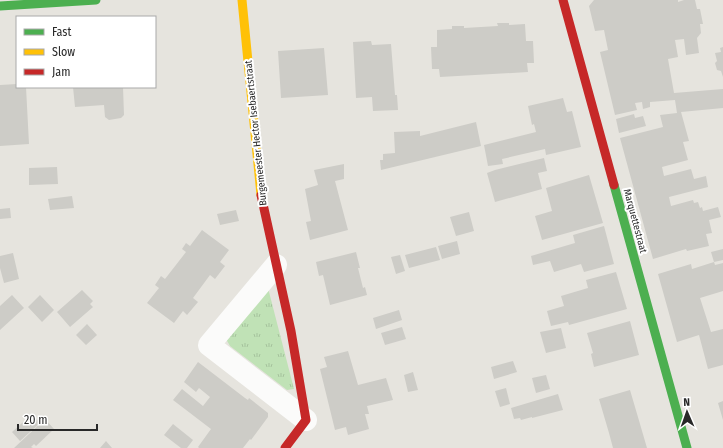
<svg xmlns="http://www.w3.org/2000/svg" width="723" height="448" font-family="'Fira Sans Condensed',sans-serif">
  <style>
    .grass { fill: url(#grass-tufts) }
    .building { fill: #cdccc7 }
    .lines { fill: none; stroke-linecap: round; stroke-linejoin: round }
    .street { stroke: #fbfbfa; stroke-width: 22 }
    .fast { stroke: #4caf50; stroke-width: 9 }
    .slow { stroke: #ffc107; stroke-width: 9 }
    .jam { stroke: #c62828; stroke-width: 9 }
    .labels { text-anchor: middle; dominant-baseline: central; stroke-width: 4; stroke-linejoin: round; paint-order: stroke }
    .street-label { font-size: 10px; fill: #282828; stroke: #fff }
  </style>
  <defs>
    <pattern id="grass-tufts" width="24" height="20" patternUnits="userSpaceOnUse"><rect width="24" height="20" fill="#c0e2b6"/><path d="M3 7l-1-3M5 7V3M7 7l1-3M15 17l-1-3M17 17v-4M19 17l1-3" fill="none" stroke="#a5c29c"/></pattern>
  </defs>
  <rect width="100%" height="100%" fill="#e6e4de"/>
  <!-- grass -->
  <path class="grass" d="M 268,288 L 294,389 L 287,390 L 230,346 L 226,339 Z"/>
  <!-- building -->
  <path class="building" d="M 594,0 L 678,0 L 678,2 L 684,0 L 695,0 L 697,9 L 700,9 L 703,24 L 700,24 L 701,33 L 697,38 L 699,53 L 686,55 L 684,39 L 675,40 L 678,57 L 668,59 L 674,93 L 723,89 L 723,108 L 681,112 L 689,141 L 683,142 L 688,160 L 662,167 L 664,176 L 691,169 L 694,179 L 706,176 L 708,187 L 669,197 L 671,206 L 693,200 L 694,203 L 698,202 L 700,208 L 702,207 L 703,211 L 718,207 L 721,217 L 709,220 L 712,233 L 706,234 L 709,246 L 687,251 L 686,249 L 653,259 L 620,138 L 663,127 L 660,115 L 677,113 L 675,100 L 650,102 L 650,107 L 643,109 L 642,102 L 635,103 L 637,110 L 615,115 L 600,52 L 608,50 L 604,30 L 595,31 L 589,6 Z
    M 497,23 L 509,23 L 509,25 L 525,24 L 526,41 L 533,41 L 534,63 L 527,63 L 528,72 L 440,77 L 439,69 L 432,69 L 431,47 L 437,47 L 437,30 L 452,29 L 452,26 L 464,26 L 464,28 L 498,26 Z
    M 371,41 L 372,45 L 391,44 L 395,95 L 397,95 L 398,110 L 373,111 L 372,97 L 356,98 L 353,42 Z
    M 723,47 L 723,77 L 721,71 L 717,70 L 715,63 L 717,61 L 715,53 L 721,52 L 720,48 Z
    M 324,48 L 328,95 L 281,98 L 278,51 Z
    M 17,84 L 17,87 L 26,87 L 29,144 L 0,146 L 0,85 Z
    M 73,87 L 123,87 L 124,115 L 121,118 L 109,120 L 105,117 L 104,105 L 75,107 Z
    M 563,98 L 567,112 L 572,111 L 581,147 L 546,155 L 545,149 L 502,159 L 503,164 L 488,166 L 484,145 L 536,132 L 534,124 L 532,125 L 528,106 Z
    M 634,114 L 635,118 L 643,116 L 646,126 L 619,133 L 616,119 Z
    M 476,122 L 481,146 L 381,170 L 380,160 L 383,160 L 383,154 L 395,153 L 394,132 L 420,131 L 420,136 Z
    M 544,158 L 547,171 L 538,173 L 542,189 L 495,202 L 487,173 L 495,170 Z
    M 344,164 L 344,179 L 335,181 L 348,230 L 310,240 L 306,222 L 311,221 L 305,189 L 318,185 L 314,170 Z
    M 57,167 L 58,184 L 29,185 L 29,168 Z
    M 589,175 L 603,223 L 542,240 L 535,216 L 552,211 L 546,188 Z
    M 72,196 L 74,208 L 50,210 L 48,199 Z
    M 10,208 L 11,218 L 0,219 L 0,209 Z
    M 236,210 L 239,221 L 220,225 L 217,214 Z
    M 469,212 L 474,231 L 456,236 L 450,217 Z
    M 604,226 L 614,264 L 584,272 L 581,264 L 554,272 L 550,261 L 533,265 L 531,256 L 575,243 L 573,235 Z
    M 202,230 L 229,250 L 220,262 L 225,266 L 215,279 L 210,275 L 193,298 L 198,302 L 187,315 L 183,311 L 174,323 L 147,303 L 159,288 L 155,285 L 161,276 L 165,279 L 186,252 L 182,249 L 186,243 L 190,246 Z
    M 457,241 L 460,254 L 442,259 L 438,246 Z
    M 436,247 L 440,260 L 409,268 L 405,255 Z
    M 723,249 L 723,260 L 714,262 L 711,252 Z
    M 356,252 L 360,268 L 358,268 L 363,288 L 365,287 L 367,295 L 330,305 L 323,275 L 319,276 L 316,262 Z
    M 13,253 L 19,279 L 4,283 L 0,268 L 0,256 Z
    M 400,255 L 405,271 L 396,274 L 391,257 Z
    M 714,262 L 715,265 L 723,263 L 723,291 L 700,298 L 711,332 L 723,329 L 723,365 L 708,369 L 699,335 L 677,342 L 658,274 L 691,264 L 692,269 Z
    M 616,272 L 627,309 L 569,325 L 568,322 L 551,326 L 547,311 L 564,306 L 561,296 L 588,288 L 586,280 Z
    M 82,290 L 93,301 L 90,304 L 93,307 L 70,327 L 57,312 Z
    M 12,295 L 24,308 L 0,330 L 0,306 Z
    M 40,295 L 54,310 L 42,322 L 28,307 Z
    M 399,310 L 402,320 L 376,329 L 373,318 Z
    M 630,321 L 639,355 L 594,367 L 591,354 L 593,353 L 587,333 Z
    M 87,324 L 97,335 L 86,345 L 76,335 Z
    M 402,327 L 406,339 L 385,345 L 381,333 Z
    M 561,328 L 566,348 L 546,353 L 540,332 Z
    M 348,351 L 358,385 L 386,378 L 393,400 L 367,406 L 369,414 L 365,414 L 369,429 L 348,435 L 346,427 L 335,430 L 320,369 L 327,367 L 324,357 Z
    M 513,361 L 517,372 L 494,379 L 491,367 Z
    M 198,362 L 245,398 L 248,400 L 249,398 L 268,413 L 268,417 L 251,440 L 250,439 L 243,448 L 199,448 L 198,447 L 211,429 L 173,400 L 182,389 L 203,406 L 210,397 L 199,388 L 196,392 L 184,382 Z
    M 413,372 L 418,390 L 408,392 L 404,375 Z
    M 546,375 L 550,389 L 536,393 L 532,378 Z
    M 506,388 L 510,404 L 500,407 L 495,391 Z
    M 630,390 L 640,424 L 647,448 L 613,448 L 609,433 L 599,399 Z
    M 558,394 L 563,410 L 532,418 L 532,417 L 521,420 L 520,418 L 514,419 L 511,408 Z
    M 723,401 L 723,420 L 718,403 Z
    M 32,414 L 40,423 L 20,441 L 12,432 Z
    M 45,419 L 54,429 L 36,446 L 34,444 L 31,447 L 33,448 L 14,448 Z
    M 173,424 L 193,440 L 187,448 L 181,448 L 164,435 Z
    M 106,441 L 112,448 L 100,448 Z"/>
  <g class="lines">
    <!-- street -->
    <path class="street" d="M 276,265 L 209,345 L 306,420"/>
    <!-- fast -->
    <path class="fast" d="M 0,6 L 96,0
      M 614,185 L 687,448"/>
    <!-- slow -->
    <path class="slow" d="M 242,0 L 261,195"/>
    <!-- jam -->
    <path class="jam" d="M 563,0 L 614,185
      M 261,195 L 291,331 L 306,420 L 285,448"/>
  </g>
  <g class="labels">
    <!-- street labels -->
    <g class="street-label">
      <text transform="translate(256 133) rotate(-96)">Burgemeester Hector Isebaertstraat</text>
      <text transform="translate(635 221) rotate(75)">Marquettestraat</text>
    </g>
  </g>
  <!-- legend -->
  <rect x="16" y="16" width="140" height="72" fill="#ffffff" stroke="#a9a9a9"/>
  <rect x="24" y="29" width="20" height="6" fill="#4caf50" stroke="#a9a9a9"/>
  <text x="52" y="36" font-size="12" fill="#282828">Fast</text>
  <rect x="24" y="49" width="20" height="6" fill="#ffc107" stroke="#a9a9a9"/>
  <text x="52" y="56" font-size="12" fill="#282828">Slow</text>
  <rect x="24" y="69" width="20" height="6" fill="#c62828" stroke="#a9a9a9"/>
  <text x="52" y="76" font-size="12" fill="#282828">Jam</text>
  <!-- north arrow -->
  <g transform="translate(687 412) rotate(358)" stroke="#ffffff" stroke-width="3" paint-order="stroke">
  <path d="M0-3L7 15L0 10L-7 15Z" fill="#282828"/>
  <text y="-6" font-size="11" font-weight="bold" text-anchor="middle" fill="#282828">N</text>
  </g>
  <!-- scale -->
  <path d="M18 424v6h79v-6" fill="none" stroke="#282828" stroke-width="2"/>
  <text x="24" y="424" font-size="12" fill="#282828" stroke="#ffffff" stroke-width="3" paint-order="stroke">20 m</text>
</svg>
